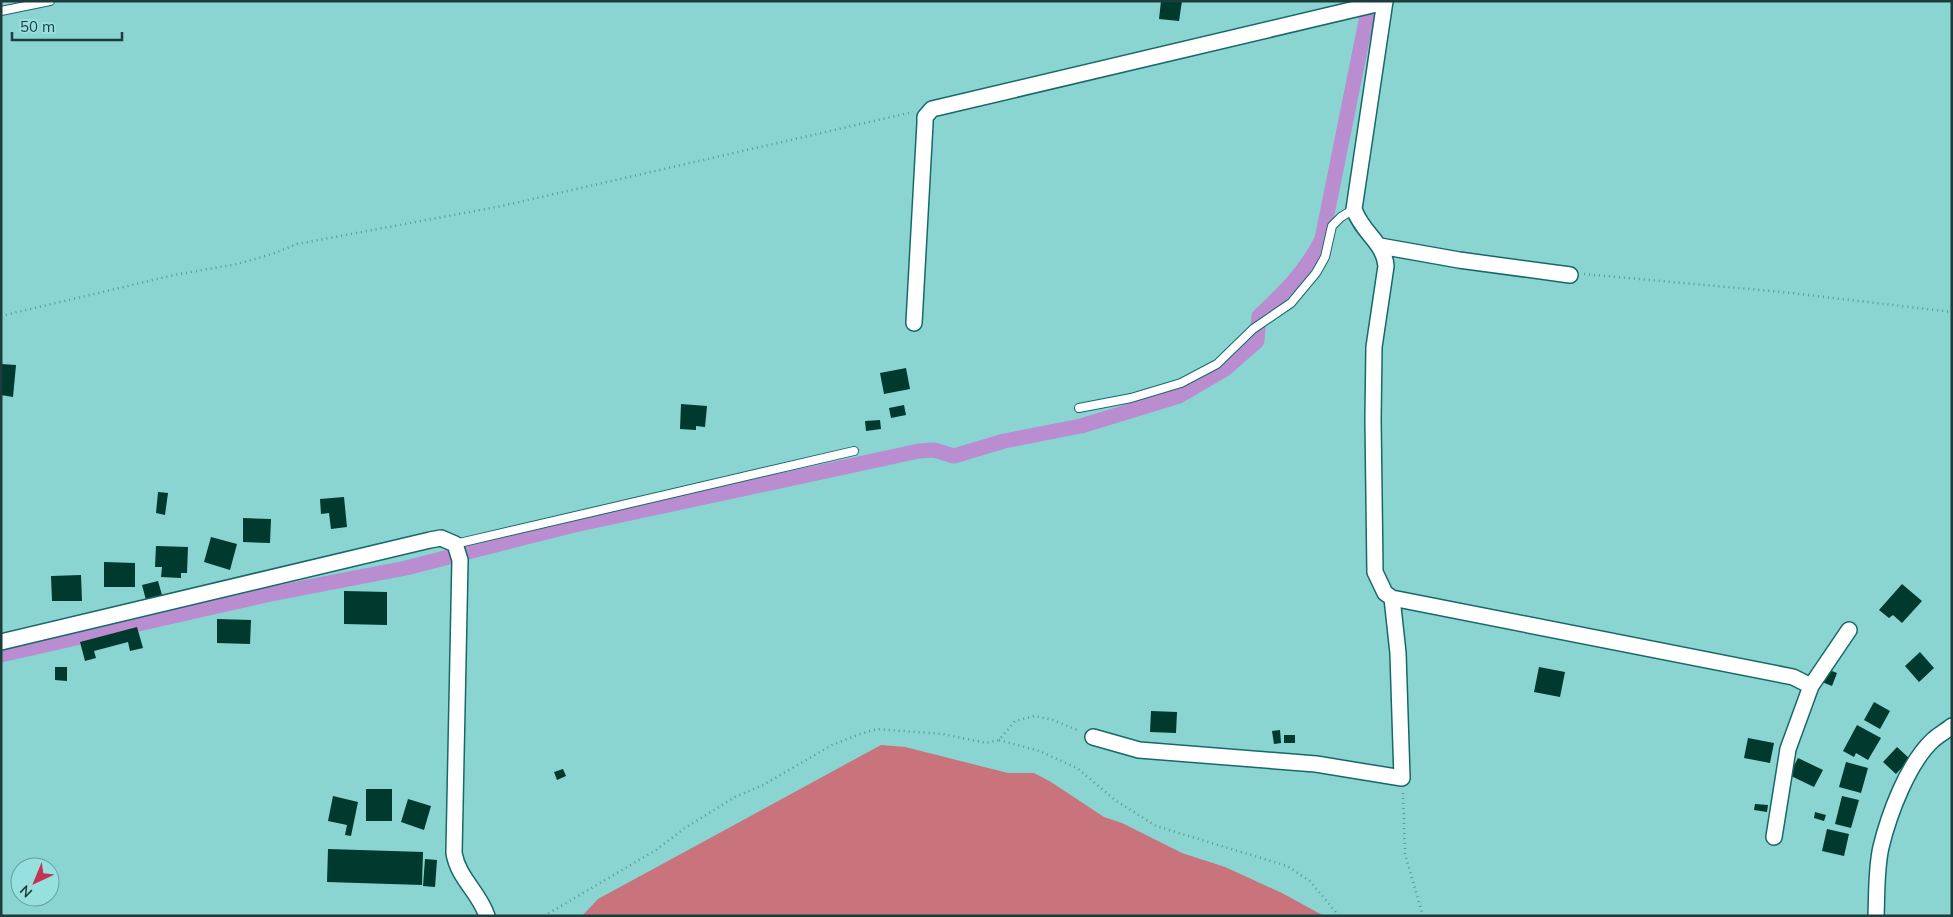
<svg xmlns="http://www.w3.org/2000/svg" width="1953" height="917" font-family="Mulish,sans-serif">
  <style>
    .forest { fill: #c9737d }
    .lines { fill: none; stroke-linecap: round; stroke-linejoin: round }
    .canal { stroke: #ba8dd1; stroke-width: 15 }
    .building { fill: #00392d }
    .lane-casing { stroke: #176968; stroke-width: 10 }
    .street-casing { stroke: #176968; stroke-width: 18 }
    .path { stroke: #5e9795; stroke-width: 2.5; stroke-dasharray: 1 4; stroke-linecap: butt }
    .lane { stroke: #fff; stroke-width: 8 }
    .street { stroke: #fff; stroke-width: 15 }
  </style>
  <rect width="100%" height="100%" fill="#8ad4d2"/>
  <!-- forest -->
  <path class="forest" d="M 881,745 L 905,747 L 1008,773 L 1034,773 L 1051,782 L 1104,817 L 1122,823 L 1182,853 L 1225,867 L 1282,893 L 1324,916 L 582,916 L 598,899 Z"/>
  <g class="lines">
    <!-- canal -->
    <path class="canal" d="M 1,655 L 266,595 L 406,568 L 570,526 L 919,451 L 934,450 L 954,456 L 1004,441 L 1081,426 L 1179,396 L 1225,369 L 1257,341 L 1259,316 C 1285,292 1306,271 1322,239 L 1370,1"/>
  </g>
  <!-- building -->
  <path class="building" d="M 1161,1 L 1182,1 L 1179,21 L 1159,19 Z
    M 1,364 L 16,365 L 13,397 L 1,395 Z
    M 906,368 L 910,389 L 884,394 L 880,373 Z
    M 681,404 L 707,406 L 705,427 L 696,426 L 696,430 L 680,429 Z
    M 904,405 L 906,415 L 891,418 L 889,408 Z
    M 880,420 L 881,429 L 866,431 L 865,421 Z
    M 158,492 L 168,493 L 165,515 L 156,513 Z
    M 344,497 L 347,527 L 331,529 L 329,513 L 321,514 L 320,499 Z
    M 243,518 L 271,519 L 270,543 L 243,542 Z
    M 211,537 L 237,544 L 230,570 L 204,562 Z
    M 156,546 L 188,547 L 187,573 L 181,573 L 181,578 L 161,577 L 162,567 L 155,567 Z
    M 104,562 L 135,563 L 135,587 L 104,587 Z
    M 81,575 L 82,601 L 52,601 L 51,576 Z
    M 158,581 L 162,595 L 146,600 L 142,585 Z
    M 1902,584 L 1922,601 L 1902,623 L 1893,615 L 1889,618 L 1879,610 Z
    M 344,591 L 387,592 L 387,625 L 344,624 Z
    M 217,619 L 251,620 L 250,644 L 217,643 Z
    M 137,627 L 143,648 L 130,651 L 128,642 L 94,651 L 96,658 L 85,661 L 80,642 Z
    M 1920,652 L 1934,668 L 1919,682 L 1905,666 Z
    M 55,667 L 67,667 L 67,681 L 55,680 Z
    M 1539,667 L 1565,672 L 1560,697 L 1534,692 Z
    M 1827,669 L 1837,673 L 1832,686 L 1822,682 Z
    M 1874,702 L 1890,711 L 1880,729 L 1864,720 Z
    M 1151,711 L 1177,712 L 1176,733 L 1150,732 Z
    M 1857,725 L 1881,738 L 1868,760 L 1856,753 L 1854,757 L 1843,751 Z
    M 1280,730 L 1281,743 L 1274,744 L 1272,731 Z
    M 1284,735 L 1295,735 L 1295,743 L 1284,743 Z
    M 1748,738 L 1774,743 L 1770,763 L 1744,758 Z
    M 1897,747 L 1910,759 L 1896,774 L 1883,762 Z
    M 1798,758 L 1823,770 L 1814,787 L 1789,775 Z
    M 1846,762 L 1868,768 L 1861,793 L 1839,787 Z
    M 563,769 L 566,776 L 557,780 L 554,772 Z
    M 366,789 L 392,789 L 392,821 L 366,821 Z
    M 333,796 L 358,802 L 351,836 L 345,835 L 347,825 L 328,821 Z
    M 1842,796 L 1859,800 L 1851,828 L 1835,824 Z
    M 408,799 L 431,806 L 424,830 L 401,822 Z
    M 1755,804 L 1768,805 L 1767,812 L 1754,810 Z
    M 1815,812 L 1826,815 L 1824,821 L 1814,818 Z
    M 1827,829 L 1849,834 L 1844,856 L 1822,851 Z
    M 328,849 L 423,852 L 422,885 L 327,882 Z
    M 425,859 L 437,860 L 435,887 L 423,886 Z"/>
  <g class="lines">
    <!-- lane casing -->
    <g class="lane-casing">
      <path id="lane" d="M 1,11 L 50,1
        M 1079,408 L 1131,398 L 1181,383 L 1217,364 L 1253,329 L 1291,303 L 1316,273 L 1325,257 L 1332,226 L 1341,217 L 1354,209
        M 455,544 L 854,451"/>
    </g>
    <!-- street casing -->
    <g class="street-casing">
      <path id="street" d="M 1385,1 L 1354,209 C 1362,233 1384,242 1386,266 L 1374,347 L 1373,419 L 1375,572 L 1385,593 L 1392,598 L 1793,677 L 1811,686 L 1849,630
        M 1380,246 L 1459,260 L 1570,275
        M 914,323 L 925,123 L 925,117 L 932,109 L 1385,2
        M 1,642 L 430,540 L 441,538 L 455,544 L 460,560 L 454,853 C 458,878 479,892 487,916
        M 1093,737 L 1139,750 L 1316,764 L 1402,778 L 1398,653 L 1392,598
        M 1774,837 L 1788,749 L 1811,686
        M 1876,916 C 1877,893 1876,869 1881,847 C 1889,814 1908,763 1933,740 C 1938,735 1946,731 1952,726"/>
    </g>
    <!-- path -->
    <path class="path" d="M 1584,274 L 1782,292 L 1952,312
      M 1,316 L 174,275 L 237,264 L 272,254 L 297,244 L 502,206 L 913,112
      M 999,740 L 1039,751 L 1077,768 L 1115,800 L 1156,826 L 1287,866 L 1310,881 L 1339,916
      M 1403,793 L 1405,854 L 1423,916
      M 544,916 L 656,850 L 685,828 L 735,797 L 763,785 L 832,745 L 860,734 L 877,729 L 943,734 L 986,743 L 999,740 L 1015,721 L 1035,716 L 1053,720 L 1080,731"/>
    <!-- lane -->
    <use href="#lane" class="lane"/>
    <!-- street -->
    <use href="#street" class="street"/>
  </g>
  <!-- border -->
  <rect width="1953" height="917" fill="none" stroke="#1d3d3c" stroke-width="5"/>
  <!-- north arrow -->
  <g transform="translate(35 882) rotate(224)"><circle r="24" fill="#96e1df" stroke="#669f9e"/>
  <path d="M0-4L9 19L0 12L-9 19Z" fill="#c43452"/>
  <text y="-8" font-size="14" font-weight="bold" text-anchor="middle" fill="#1d3d3c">N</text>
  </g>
  <!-- scale -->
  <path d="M12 32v8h110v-8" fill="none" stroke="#1d3d3c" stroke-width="2.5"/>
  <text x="20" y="32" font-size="15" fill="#1d3d3c" stroke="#96e1df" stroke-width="4" paint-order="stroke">50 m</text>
</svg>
